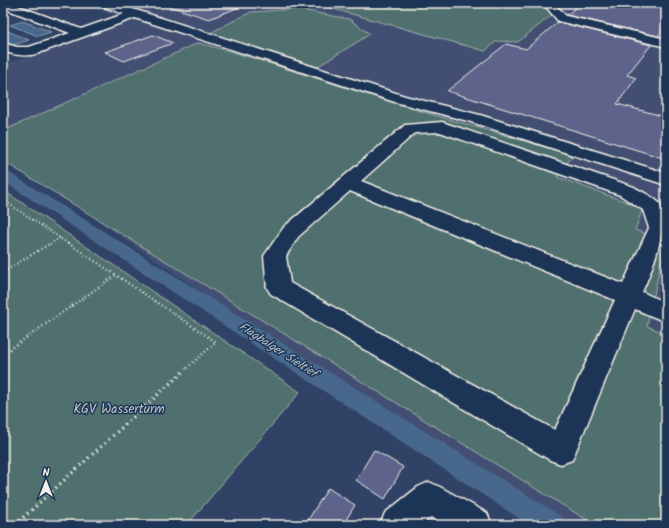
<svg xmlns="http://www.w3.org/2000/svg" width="669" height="528" font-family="Kalam,sans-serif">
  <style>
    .built { fill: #425073 }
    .green { fill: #506f6e; stroke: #a2b0ab }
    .water { fill: #46678c; stroke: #8c9eb1 }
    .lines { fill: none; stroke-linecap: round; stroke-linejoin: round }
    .canal { fill: #46678c; fill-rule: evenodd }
    .building { fill: #5d648a; stroke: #f4f1e8 }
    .minor-casing { stroke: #f4f1e8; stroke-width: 3 }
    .path-far2 { stroke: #f4f1e8; stroke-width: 2; stroke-dasharray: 1 2.5; stroke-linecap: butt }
    .path-far1 { stroke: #f4f1e8; stroke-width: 2.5; stroke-dasharray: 1 3; stroke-linecap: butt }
    .path { stroke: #f4f1e8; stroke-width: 3.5; stroke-dasharray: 1.5 4; stroke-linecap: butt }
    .minor { fill: #1d3557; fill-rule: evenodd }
    .labels { text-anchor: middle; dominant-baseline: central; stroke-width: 3; stroke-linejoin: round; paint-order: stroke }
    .water-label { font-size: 12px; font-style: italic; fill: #b7c1c8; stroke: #1d3557 }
    .near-park-label { font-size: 13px; fill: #bbc4bd; stroke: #1d3557 }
  </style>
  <rect width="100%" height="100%" fill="#304366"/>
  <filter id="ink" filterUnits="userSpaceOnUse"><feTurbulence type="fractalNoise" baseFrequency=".025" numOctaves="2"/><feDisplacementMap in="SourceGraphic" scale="8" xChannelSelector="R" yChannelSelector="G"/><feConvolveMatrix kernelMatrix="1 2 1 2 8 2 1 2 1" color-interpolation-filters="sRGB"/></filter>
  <g filter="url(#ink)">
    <!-- built -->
    <path class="built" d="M 78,3 L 666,3 L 666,525 L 541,525 L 8,159 L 198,43 L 3,131 L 3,65 L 129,21 L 155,29 Z"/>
    <!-- green -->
    <path class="green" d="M 312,3 L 541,3 L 553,14 L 518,42 L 497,41 L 485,51 Z
      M 296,9 L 349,19 L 370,34 L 317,67 L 210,33 L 251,12 Z
      M 198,43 L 233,52 L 420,111 L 573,155 L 557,177 L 643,208 L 635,230 L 666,241 L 647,326 L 666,334 L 666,525 L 595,525 L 3,161 L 3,131 Z
      M 3,190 L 300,392 L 187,525 L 3,525 Z"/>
    <!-- water -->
    <path class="water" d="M 23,21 L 51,32 L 38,36 L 10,25 Z
      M 3,29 L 29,40 L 10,46 L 3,43 Z"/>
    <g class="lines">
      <!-- canal -->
      <path class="canal" d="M 3,171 L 8,172 L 561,516 L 565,525 L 529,525 L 3,181 Z"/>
    </g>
    <!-- building -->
    <path class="building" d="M 170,3 L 247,3 L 247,4 L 209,19 L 169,6 Z
      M 581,3 L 649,3 L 666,7 L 666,26 L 658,36 L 567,15 Z
      M 558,22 L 651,45 L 627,75 L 636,78 L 617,104 L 666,117 L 666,159 L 447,91 L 506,44 L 526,49 Z
      M 153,35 L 173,43 L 124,61 L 105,52 Z
      M 374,450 L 403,467 L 385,499 L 356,480 Z
      M 328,488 L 355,505 L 343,525 L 315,525 L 308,520 Z"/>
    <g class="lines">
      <!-- minor casing -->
      <g class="minor-casing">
        <path id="minor" d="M 3,3 L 10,3 L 81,29 L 124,14 L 99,5 L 98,3 L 114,3 L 405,96 L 480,115 L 666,173 L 666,185 L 468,121 L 395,102 L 135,18 L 36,54 C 24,57 14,55 3,51 L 3,43 L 17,47 L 29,47 L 70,33 L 3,8 Z
          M 543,3 L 554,3 L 566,16 L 666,39 L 666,47 L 558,21 Z
          M 442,122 L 634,187 C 642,192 654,197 660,204 C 669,226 652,270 642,292 L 666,303 L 666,322 L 635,309 L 572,460 L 561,464 L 550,460 L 271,294 L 267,288 L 264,256 L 284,227 L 405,125 ZM 440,132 L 620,195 L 643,210 L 649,228 L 623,284 L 361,181 L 415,133 ZM 350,191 L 615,300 L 555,430 L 290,283 L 286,256 L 298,237 Z
          M 429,482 L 440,487 L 487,513 L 492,525 L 444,525 L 431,517 L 422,525 L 380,525 L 385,513 L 418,487 Z"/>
      </g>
      <!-- path-far2 -->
      <path class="path-far2" d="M 3,200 L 69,244
        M 50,244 L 60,238"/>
      <!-- path-far1 -->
      <path class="path-far1" d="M 68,243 L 216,342 L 185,370
        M 3,272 L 51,243
        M 3,354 L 116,275"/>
      <!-- path -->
      <path class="path" d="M 15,525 L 186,369"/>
      <!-- minor -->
      <use href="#minor" class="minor"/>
    </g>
  </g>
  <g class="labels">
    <!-- water labels -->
    <g class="water-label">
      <text transform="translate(278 350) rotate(33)">Flagbalger Sieltief</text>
    </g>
    <!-- near-park labels -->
    <g class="near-park-label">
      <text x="119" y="409">KGV Wasserturm</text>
    </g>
  </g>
  <!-- margin -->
  <rect width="669" height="528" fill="none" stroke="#1d3557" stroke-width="16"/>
  <rect x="8" y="8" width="653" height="512" fill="none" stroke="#f4f1e8" stroke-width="1.5" filter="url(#ink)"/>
  <!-- north arrow -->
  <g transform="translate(46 482)" stroke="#1d3557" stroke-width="3" paint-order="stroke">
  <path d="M0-3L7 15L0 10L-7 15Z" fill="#f4f1e8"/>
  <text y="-6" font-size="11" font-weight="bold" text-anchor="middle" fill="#f4f1e8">N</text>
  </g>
</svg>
